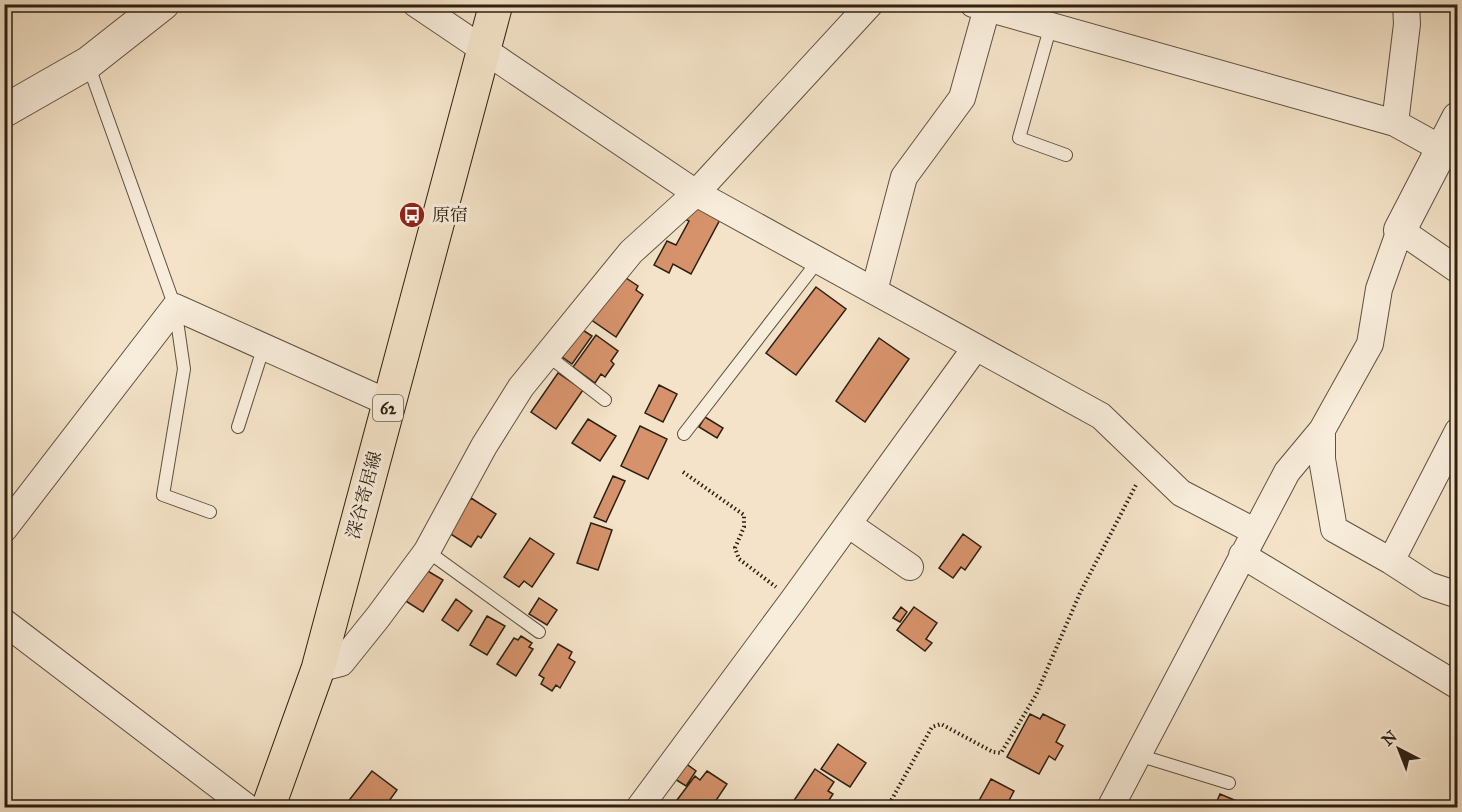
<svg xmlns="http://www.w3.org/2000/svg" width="1462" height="812" font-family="'IM FELL Great Primer','Noto Serif JP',serif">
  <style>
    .building { fill: #d6926b; stroke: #2c2013; stroke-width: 1.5 }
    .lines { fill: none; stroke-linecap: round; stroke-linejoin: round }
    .service-casing { stroke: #5e5140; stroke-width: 14 }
    .minor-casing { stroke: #5e5140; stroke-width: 28 }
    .tertiary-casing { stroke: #5e5140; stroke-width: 34 }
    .primary-casing { stroke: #2c2013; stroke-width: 35 }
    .path { stroke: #2c2013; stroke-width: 4; stroke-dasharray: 1.5 3; stroke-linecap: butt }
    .service { stroke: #f8eddb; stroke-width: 12 }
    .minor { stroke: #f8eddb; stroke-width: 26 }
    .tertiary { stroke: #f8eddb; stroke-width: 32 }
    .primary { stroke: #f4e3c8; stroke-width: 33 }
    .labels { text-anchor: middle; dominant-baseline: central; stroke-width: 6; stroke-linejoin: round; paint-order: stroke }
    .shield { fill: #f8eddb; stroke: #695e4f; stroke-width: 1.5 }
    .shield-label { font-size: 16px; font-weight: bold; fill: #2c2013 }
    .poi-label { font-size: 18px; fill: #2c2013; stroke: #f8eddb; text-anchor: start }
    .street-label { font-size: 18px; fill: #2c2013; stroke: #f8eddb }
  </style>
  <rect width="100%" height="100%" fill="#f4e3c8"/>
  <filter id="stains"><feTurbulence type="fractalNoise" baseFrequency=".00333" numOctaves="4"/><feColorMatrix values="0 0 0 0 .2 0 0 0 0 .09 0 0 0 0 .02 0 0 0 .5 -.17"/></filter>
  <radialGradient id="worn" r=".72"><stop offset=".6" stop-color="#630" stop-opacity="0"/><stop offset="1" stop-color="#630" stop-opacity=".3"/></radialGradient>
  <!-- building -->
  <path class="building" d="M 696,200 L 723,214 L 691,274 L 673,264 L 669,273 L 654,265 L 667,241 L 676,245 L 689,221 L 685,219 Z
    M 620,274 L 638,286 L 636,290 L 643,295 L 616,337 L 590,319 Z
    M 816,287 L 846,309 L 796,375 L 766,353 Z
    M 578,327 L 592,336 L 572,364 L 558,354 Z
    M 596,335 L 618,351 L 611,361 L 614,364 L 605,377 L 601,374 L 595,383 L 573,367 Z
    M 879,338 L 909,359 L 865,422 L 836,401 Z
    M 558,373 L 583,390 L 556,429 L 531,412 Z
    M 659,385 L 677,394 L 663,422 L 645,413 Z
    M 705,417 L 723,428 L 717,438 L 699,427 Z
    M 588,419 L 616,436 L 600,461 L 572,443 Z
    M 640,426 L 667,439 L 648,479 L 621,466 Z
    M 613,476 L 625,481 L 606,522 L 594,517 Z
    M 471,498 L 496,514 L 481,538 L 478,536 L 471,547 L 449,533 Z
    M 591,523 L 612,530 L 598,570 L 577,563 Z
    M 963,534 L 981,547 L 965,570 L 961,567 L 953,578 L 939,568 Z
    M 530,538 L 554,554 L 532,587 L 524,581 L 519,587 L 504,577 Z
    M 426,570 L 443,580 L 423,612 L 401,598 Z
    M 539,598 L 557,610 L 547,625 L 529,614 Z
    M 456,599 L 472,611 L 458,631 L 442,620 Z
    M 901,607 L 907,612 L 900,622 L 893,618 Z
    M 914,607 L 937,623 L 926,639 L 932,643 L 925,651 L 897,630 Z
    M 487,616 L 505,626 L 487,655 L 470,645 Z
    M 521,636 L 532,643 L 529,647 L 533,649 L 516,676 L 497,664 L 514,638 L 518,640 Z
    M 558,644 L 572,652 L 569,658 L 575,662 L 560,688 L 556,685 L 552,691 L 541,684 L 544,678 L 539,675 Z
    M 1030,714 L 1040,719 L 1043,714 L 1065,725 L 1056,742 L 1063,746 L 1055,760 L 1049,756 L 1039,774 L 1007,757 Z
    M 838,744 L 866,763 L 850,787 L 821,769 Z
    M 681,760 L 696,771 L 686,786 L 670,776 Z
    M 815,769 L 834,782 L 828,791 L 833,794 L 824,808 L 794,808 L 791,805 Z
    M 372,771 L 397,790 L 384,808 L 343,808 Z
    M 707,771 L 727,784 L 711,808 L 678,806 L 680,803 L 677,800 L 695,776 L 700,780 Z
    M 991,779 L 1014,791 L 1005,808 L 975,808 Z
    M 1220,794 L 1246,805 L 1245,808 L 1214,808 Z"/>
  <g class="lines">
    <!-- service casing -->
    <g class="service-casing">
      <path id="service" d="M 1051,25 L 1019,138 L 1066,155
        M 88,64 L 175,307 L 184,369 L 163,495 L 210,512
        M 547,355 L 605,400
        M 238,427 L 264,346
        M 684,434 L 818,261
        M 427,551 L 539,632
        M 1138,755 L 1229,783"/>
    </g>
    <!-- minor casing -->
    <g class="minor-casing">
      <path id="minor" d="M 416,4 L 696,193 L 1101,416 L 1181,493 L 1254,531
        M 973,4 L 1395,123 L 1442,149
        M 1395,123 L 1407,24 L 1406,4
        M 874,291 L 904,177 L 962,98 L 987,8
        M 1322,430 L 1322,459 L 1334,529 L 1391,561 L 1428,585 L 1458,595
        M 848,524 L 910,567
        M 4,529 L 175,307 L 389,403
        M 1242,555 L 1458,686
        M 1391,561 L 1458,431
        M 4,622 L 248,808
        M 318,669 L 341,663 L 378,617 L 427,551 L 484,446 L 521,387 L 631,252 L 696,193 L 870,4
        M 639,808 L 793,600 L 976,347
        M 1110,808 L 1287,472 L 1322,430 L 1370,344 L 1379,289 L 1400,230 L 1458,270"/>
    </g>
    <!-- tertiary casing -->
    <g class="tertiary-casing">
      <path id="tertiary" d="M 4,111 L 88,63 L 163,4
        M 1400,230 L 1458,118"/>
    </g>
    <!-- primary casing -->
    <g class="primary-casing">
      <path id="primary" d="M 268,808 L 318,669 L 496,4"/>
    </g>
    <!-- path -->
    <path class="path" d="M 683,472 L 744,515 L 744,527 L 735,548 L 739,559 L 776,587
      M 887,808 L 932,727 L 941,724 L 993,752 L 1001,753 L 1036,695 L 1080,593 L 1137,483"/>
    <!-- service -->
    <use href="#service" class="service"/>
    <!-- minor -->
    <use href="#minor" class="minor"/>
    <!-- tertiary -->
    <use href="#tertiary" class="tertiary"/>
    <!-- primary -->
    <use href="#primary" class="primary"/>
  </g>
  <!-- icons -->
  <defs>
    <g id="bus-disc" transform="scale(1.35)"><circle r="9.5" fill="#8f2418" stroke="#f8eddb"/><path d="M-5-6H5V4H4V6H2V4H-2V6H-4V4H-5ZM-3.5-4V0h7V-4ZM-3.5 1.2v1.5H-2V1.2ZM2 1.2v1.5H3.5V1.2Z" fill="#fff"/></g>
  </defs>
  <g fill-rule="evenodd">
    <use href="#bus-disc" x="412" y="215"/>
  </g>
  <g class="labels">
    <!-- shield labels -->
    <rect class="shield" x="373" y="395" width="30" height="26" rx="4.5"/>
    <g class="shield-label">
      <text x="388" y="408">62</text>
    </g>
    <!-- poi labels -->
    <g class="poi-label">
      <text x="432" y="215">原宿</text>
    </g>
    <!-- street labels -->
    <g class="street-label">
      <text transform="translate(364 495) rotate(-75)">深谷寄居線</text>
    </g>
  </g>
  <!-- margin -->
  <rect width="1462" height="812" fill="none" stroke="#f4e3c8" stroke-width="24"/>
  <rect x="6" y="6" width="1450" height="800" fill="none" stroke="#2c2013" stroke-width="3"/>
  <rect x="12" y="12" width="1438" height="788" fill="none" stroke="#2c2013" stroke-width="1.5"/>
  <!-- north arrow -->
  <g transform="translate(1399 749) rotate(318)" stroke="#f8eddb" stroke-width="4.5" paint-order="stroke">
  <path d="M0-4.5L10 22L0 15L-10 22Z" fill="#2c2013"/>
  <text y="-9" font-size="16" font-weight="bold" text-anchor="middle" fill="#2c2013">N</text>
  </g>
  <rect width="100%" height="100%" filter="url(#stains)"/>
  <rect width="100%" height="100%" fill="url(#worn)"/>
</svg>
